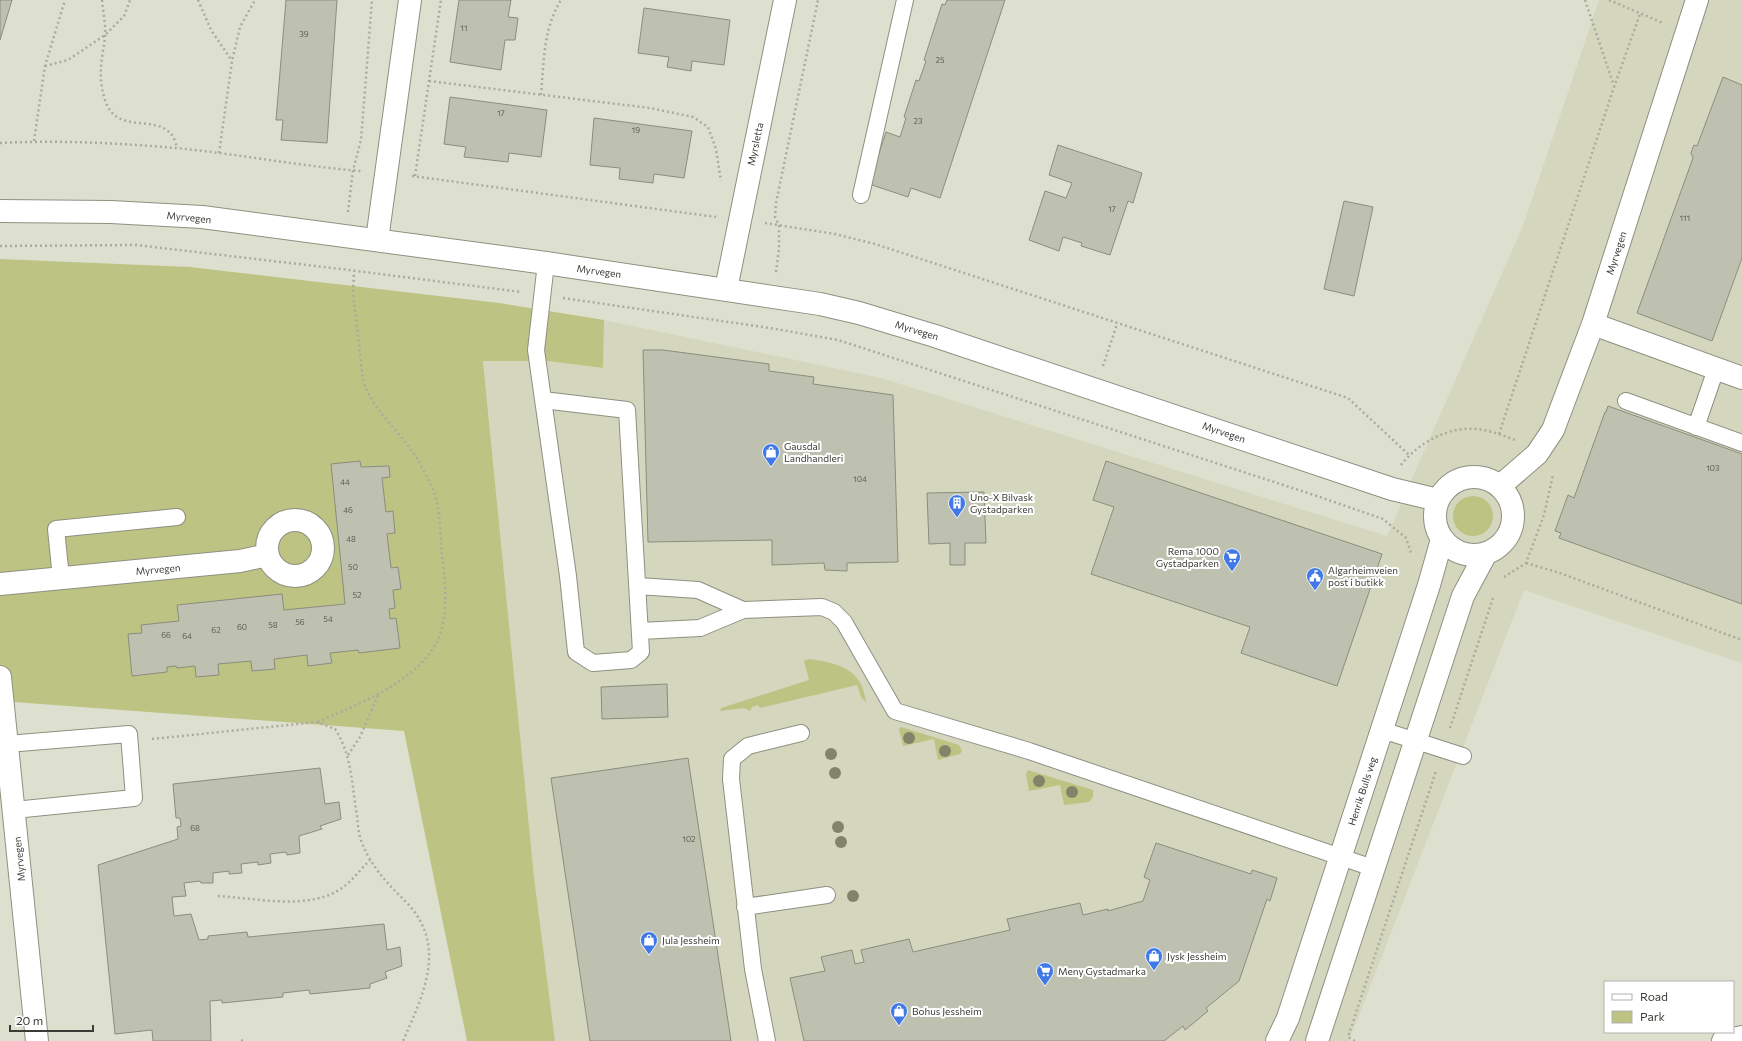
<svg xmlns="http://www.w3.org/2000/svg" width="1742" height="1041" font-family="Commissioner,sans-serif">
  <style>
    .built { fill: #d4d7be }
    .green { fill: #bdc383 }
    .building { fill: #bfc1b0; stroke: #8b8d7d }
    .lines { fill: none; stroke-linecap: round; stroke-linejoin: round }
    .lane-casing { stroke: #8e9080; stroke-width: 18 }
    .street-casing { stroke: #8e9080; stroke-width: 24 }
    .secondary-casing { stroke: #8e9080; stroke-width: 24 }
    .primary-casing { stroke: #8e9080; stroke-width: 24 }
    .path { stroke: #aaab9d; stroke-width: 2.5; stroke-dasharray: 2 3; stroke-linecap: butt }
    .lane { stroke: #fff; stroke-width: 16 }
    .street { stroke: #fff; stroke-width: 22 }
    .secondary { stroke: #fff; stroke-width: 22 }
    .primary { stroke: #fff; stroke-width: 22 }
    .tree { fill: #828469 }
    .labels { text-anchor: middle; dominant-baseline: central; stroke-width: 4; stroke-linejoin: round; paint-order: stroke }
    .number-label { font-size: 8px; fill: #5c5d54 }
    .street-label { font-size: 10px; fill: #3b3c35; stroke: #fff }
    .poi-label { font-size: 10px; fill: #3b3c35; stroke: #fff; text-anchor: start }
  </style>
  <rect width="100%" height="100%" fill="#dee0cf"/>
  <!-- built -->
  <path class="built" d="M 1599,0 L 1742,0 L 1742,663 L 1524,590 L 1349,1041 L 555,1041 L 534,877 L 483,360 L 547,361 L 602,368 L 604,320 L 881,378 L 1387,536 L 1524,223 Z"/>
  <!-- green -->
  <path class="green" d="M 0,259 L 190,267 L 499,303 L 604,320 L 603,368 L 547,361 L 483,361 L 534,877 L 555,1041 L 467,1041 L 404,731 L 0,701 Z
    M1453 516a20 20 0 1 1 40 0a20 20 0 1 1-40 0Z
    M 809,659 C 838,663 862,668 866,702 L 861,697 L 857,685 L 760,708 L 758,705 L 752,707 L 750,711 L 744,708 L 720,711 L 721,708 L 809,680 L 804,661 Z
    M 901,727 L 959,745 L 962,751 L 960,754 L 938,760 L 934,739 L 903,746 L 899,729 Z
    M 1028,770 L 1093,790 L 1093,797 L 1089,802 L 1064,805 L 1060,785 L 1029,791 L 1026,774 Z"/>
  <!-- building -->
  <path class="building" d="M 0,0 L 12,0 L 0,40 Z
    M 286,0 L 337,0 L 327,143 L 281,140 L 283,120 L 276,120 Z
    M 459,0 L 511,0 L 508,17 L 518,18 L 515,40 L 505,40 L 501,70 L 450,62 Z
    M 947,0 L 1005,0 L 940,198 L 911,188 L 908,197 L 869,184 L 886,132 L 900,137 L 906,118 L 904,117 L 916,80 L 919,81 L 926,61 L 924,60 L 942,4 L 945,5 Z
    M 644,8 L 730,20 L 724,65 L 692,61 L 691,71 L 667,67 L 669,57 L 638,53 Z
    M 1723,77 L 1742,85 L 1742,258 L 1712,341 L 1637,313 L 1693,158 L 1691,153 L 1694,145 L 1697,146 Z
    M 450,97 L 547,110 L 541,157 L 509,153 L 508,162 L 464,157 L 466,147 L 444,144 Z
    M 594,118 L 692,131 L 684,178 L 654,174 L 653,183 L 619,179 L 620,168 L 590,165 Z
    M 1058,145 L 1142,173 L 1133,203 L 1128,201 L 1110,255 L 1081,246 L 1082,243 L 1063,237 L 1059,251 L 1029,240 L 1045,191 L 1066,198 L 1072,183 L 1049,175 Z
    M 1344,201 L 1373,207 L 1354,296 L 1324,289 Z
    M 643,350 L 663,350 L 769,364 L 769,371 L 814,377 L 813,384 L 893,395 L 898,562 L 847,563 L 847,571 L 825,570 L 824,563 L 772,565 L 772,540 L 648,542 Z
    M 1608,406 L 1742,454 L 1742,604 L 1559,538 L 1561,533 L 1555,531 L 1568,495 L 1574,498 L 1605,412 L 1606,412 Z
    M 360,461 L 361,467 L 389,466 L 390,477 L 382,478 L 386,512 L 393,511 L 395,533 L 387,534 L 391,568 L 398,567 L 401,589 L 393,590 L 395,608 L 389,609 L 390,619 L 396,618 L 400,648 L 359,653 L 358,650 L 330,653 L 332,663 L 308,666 L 307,655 L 274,659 L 275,669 L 252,671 L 251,661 L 218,664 L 219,675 L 196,677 L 195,666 L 177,668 L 176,666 L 167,667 L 167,672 L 132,676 L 128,634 L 142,633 L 141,625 L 179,621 L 177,605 L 282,594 L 284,610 L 345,604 L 331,464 Z
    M 1106,461 L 1382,554 L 1337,686 L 1241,653 L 1250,627 L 1091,574 L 1114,507 L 1093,500 Z
    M 984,492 L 986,543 L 965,543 L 965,565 L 950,565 L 950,543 L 929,544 L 927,493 Z
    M 667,684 L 668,717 L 602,719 L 601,687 Z
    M 688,758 L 731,1041 L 590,1041 L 551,778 Z
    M 320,768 L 325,804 L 339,802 L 341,819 L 320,826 L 322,829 L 299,836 L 300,853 L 287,855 L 286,852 L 270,854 L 271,863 L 258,865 L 258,862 L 241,864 L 242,873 L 229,874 L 229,871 L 213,873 L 213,883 L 201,883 L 200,881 L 184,883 L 186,896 L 172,897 L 174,916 L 191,914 L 199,940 L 208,939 L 208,936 L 247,932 L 248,937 L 384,924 L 387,950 L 400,947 L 402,966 L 385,972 L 387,978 L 370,984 L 370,988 L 310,994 L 309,990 L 283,993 L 283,997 L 222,1003 L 222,1000 L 210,1001 L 211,1041 L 153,1041 L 152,1030 L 115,1034 L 98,865 L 178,839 L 177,827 L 181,826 L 180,818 L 176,818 L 173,784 Z
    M 1156,843 L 1251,874 L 1252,870 L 1277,878 L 1270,901 L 1267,899 L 1239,981 L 1206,1008 L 1208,1011 L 1185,1030 L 1183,1026 L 1164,1041 L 804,1041 L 790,978 L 825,971 L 821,957 L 852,950 L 855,964 L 864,962 L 861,950 L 909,939 L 913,952 L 1010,930 L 1007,919 L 1080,903 L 1083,915 L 1108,909 L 1108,911 L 1143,901 L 1150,880 L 1144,877 Z"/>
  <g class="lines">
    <!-- lane casing -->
    <g class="lane-casing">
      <path id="lane" d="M 861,195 L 905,0
        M 543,400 L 627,410 L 641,652 L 631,660 L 593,663 L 576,652 L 568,576 L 536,350 L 546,263
        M 1626,401 L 1742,443
        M 1696,427 L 1716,369
        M 61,578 L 56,529 L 177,517
        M 638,586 L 698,590 L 743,610 L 822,607 L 834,612 L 844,622 L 895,711 L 1029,751 L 1373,868
        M 640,631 L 700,628 L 743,610
        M 1382,730 L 1463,756
        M 7,744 L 129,734 L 134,798 L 14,810
        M 745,907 L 827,895
        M 767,1041 L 753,969 L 731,779 L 732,759 L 748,746 L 801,733"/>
    </g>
    <!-- street casing -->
    <g class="street-casing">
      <path id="street" d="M 377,240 L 410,0
        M 726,289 L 785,0
        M 1593,324 L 1742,378
        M 1500,486 L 1537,454 L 1553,430 L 1593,324 L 1697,0
        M267 548a28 28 0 1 1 56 0a28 28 0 1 1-56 0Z
        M 0,584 L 240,561 L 268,555
        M 0,677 L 37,1041"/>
    </g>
    <!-- secondary casing -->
    <g class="secondary-casing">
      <path id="secondary" d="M 0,211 L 111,212 L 202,217 L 546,263 L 820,304 L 859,313 L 935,336 L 1392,489 L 1438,500
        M1435 516a39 39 0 1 1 78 0a39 39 0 1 1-78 0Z
        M 1277,1041 L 1288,1018 L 1429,585 L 1442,539
        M 1317,1041 L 1463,596 L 1485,555"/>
    </g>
    <!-- primary casing -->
    <g class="primary-casing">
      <path id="primary" d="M 1723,1041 L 1742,1037"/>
    </g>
    <!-- path -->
    <path class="path" d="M 102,0 C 103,12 106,25 105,37 C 102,61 97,74 105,100 C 116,135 154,114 171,134 C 174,137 176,144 177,148
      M 198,0 L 211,30 L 232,61
      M 1585,0 L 1614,86
      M 1609,0 L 1663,23
      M 45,66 L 68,60 L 105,35 L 124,16 L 130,0
      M 429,81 L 650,108 L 693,117 L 708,127 L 716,149 L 721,181
      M 541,95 C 544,62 543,29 561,0
      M 34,141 L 45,66 L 65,0
      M 0,143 C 59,140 118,143 176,148 C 238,154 299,166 361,171
      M 219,153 L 232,61 L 240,27 L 255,0
      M 412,176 L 716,217
      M 415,176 L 441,0
      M 348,212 L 353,170 L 361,140 L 372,0
      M 765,223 L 835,234 L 875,244 L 1348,398 L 1409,455
      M 0,246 L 136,245 L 341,269 L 521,292
      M 776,272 L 779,249 L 779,225 L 775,217 L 776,203 L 818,0
      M 563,298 L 770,328 L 838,340 L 1314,495 L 1383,519 L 1406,538 L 1411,553
      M 1103,366 L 1117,324
      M 1499,434 L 1614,87 L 1640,14
      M 1401,465 C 1417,444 1448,426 1476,429 C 1489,430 1502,435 1515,440
      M 1526,563 L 1557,572 L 1742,640
      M 1504,577 L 1526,563 L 1544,515 L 1553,475
      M 318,722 C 358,704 428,678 441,631 C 448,606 445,580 442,555 C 440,535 441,512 434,492 C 430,482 424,472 419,462 C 403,433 373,413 363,380 L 353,293 L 354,271
      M 1450,728 L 1493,598
      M 152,739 L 317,722 L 335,729 C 352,754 352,787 357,816 C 358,824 358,832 361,840 C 370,866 388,884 407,903 C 448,946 423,995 403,1041
      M 348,755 L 360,737 L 378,695
      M 218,896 C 254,898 310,911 342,888 C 352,881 361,869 370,860
      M 241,1040 L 243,1041
      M 1355,1041 L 1348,1037 L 1436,771"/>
    <!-- lane -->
    <use href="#lane" class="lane"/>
    <!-- street -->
    <use href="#street" class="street"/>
    <!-- secondary -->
    <use href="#secondary" class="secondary"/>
    <!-- primary -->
    <use href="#primary" class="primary"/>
  </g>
  <!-- trees -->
  <g class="tree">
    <circle cx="909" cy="738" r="6"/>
    <circle cx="945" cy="751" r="6"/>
    <circle cx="831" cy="754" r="6"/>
    <circle cx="835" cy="773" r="6"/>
    <circle cx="1039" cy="781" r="6"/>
    <circle cx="1072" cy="792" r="6"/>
    <circle cx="838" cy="827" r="6"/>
    <circle cx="841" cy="842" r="6"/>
    <circle cx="853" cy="896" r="6"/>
  </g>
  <!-- icons -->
  <defs>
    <g id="shop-pin" transform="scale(0.9)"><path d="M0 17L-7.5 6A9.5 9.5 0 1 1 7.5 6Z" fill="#4178e8" stroke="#fff"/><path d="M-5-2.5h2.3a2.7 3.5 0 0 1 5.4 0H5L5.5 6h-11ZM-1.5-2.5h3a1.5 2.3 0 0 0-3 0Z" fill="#fff"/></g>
    <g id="building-pin" transform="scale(0.9)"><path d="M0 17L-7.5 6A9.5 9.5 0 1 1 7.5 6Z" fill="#4178e8" stroke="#fff"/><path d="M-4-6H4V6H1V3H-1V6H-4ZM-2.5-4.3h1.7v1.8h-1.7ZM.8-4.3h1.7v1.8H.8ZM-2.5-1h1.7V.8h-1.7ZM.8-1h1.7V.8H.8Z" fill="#fff"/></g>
    <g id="supermarket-pin" transform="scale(0.9)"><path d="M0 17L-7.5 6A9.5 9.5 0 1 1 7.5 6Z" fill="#4178e8" stroke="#fff"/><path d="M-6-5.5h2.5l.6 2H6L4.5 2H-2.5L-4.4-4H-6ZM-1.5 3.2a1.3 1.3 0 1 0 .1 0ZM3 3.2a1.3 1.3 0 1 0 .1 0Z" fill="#fff"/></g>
    <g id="civic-pin" transform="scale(0.9)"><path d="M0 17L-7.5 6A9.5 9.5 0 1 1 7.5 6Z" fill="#4178e8" stroke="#fff"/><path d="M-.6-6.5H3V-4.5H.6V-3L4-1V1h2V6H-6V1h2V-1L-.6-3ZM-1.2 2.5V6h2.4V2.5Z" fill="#fff"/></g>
  </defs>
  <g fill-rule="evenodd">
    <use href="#shop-pin" x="771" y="452"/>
    <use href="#building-pin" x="957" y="503"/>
    <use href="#supermarket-pin" x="1232" y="557"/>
    <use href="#civic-pin" x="1315" y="576"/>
    <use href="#shop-pin" x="649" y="940"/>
    <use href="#shop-pin" x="1154" y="956"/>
    <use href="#supermarket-pin" x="1045" y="971"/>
    <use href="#shop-pin" x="899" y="1011"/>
  </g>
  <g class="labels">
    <!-- number labels -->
    <g class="number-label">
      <text x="464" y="28">11</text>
      <text x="304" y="34">39</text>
      <text x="940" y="60">25</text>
      <text x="501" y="113">17</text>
      <text x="918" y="121">23</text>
      <text x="636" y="130">19</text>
      <text x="1112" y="209">17</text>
      <text x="1685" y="218">111</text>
      <text x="1713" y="468">103</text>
      <text x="860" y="479">104</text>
      <text x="345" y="482">44</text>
      <text x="348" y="510">46</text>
      <text x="351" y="539">48</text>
      <text x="353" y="567">50</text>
      <text x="357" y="595">52</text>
      <text x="328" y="619">54</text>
      <text x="300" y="622">56</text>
      <text x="273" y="625">58</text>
      <text x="242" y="627">60</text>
      <text x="216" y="630">62</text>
      <text x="166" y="635">66</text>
      <text x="187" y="636">64</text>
      <text x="195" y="828">68</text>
      <text x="689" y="839">102</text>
    </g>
    <!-- street labels -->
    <g class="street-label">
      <text transform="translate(755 144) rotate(-78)">Myrsletta</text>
      <text transform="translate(189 217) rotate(6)">Myrvegen</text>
      <text transform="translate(1616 253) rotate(-72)">Myrvegen</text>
      <text transform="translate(599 271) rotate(8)">Myrvegen</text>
      <text transform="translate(917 330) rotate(17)">Myrvegen</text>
      <text transform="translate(1224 432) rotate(19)">Myrvegen</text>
      <text transform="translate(158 569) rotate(-5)">Myrvegen</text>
      <text transform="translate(1362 791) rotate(-72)">Henrik Bulls veg</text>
      <text transform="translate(19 859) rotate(-96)">Myrvegen</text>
    </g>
    <!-- poi labels -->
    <g class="poi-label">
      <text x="784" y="446">Gausdal<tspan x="784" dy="12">Landhandleri</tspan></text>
      <text x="970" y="497">Uno-X Bilvask<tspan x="970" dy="12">Gystadparken</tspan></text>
      <text x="1219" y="551" text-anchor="end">Rema 1000<tspan x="1219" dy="12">Gystadparken</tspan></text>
      <text x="1328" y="570">Algarheimveien<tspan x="1328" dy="12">post i butikk</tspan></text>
      <text x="662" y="940">Jula Jessheim</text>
      <text x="1167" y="956">Jysk Jessheim</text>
      <text x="1058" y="971">Meny Gystadmarka</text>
      <text x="912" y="1011">Bohus Jessheim</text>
    </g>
  </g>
  <!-- legend -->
  <rect x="1604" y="981" width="130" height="52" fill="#ffffff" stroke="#b1b1ae"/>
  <rect x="1612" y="994" width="20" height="6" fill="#ffffff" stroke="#b1b1ae"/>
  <text x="1640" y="1001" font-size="12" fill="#3b3c35">Road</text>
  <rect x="1612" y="1011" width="20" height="12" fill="#bdc383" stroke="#b1b1ae"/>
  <text x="1640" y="1021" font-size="12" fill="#3b3c35">Park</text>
  <!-- scale -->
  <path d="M10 1025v6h83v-6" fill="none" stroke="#3b3c35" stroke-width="2"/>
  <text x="16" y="1025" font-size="12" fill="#3b3c35" stroke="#ffffff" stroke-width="3" paint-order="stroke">20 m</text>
</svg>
